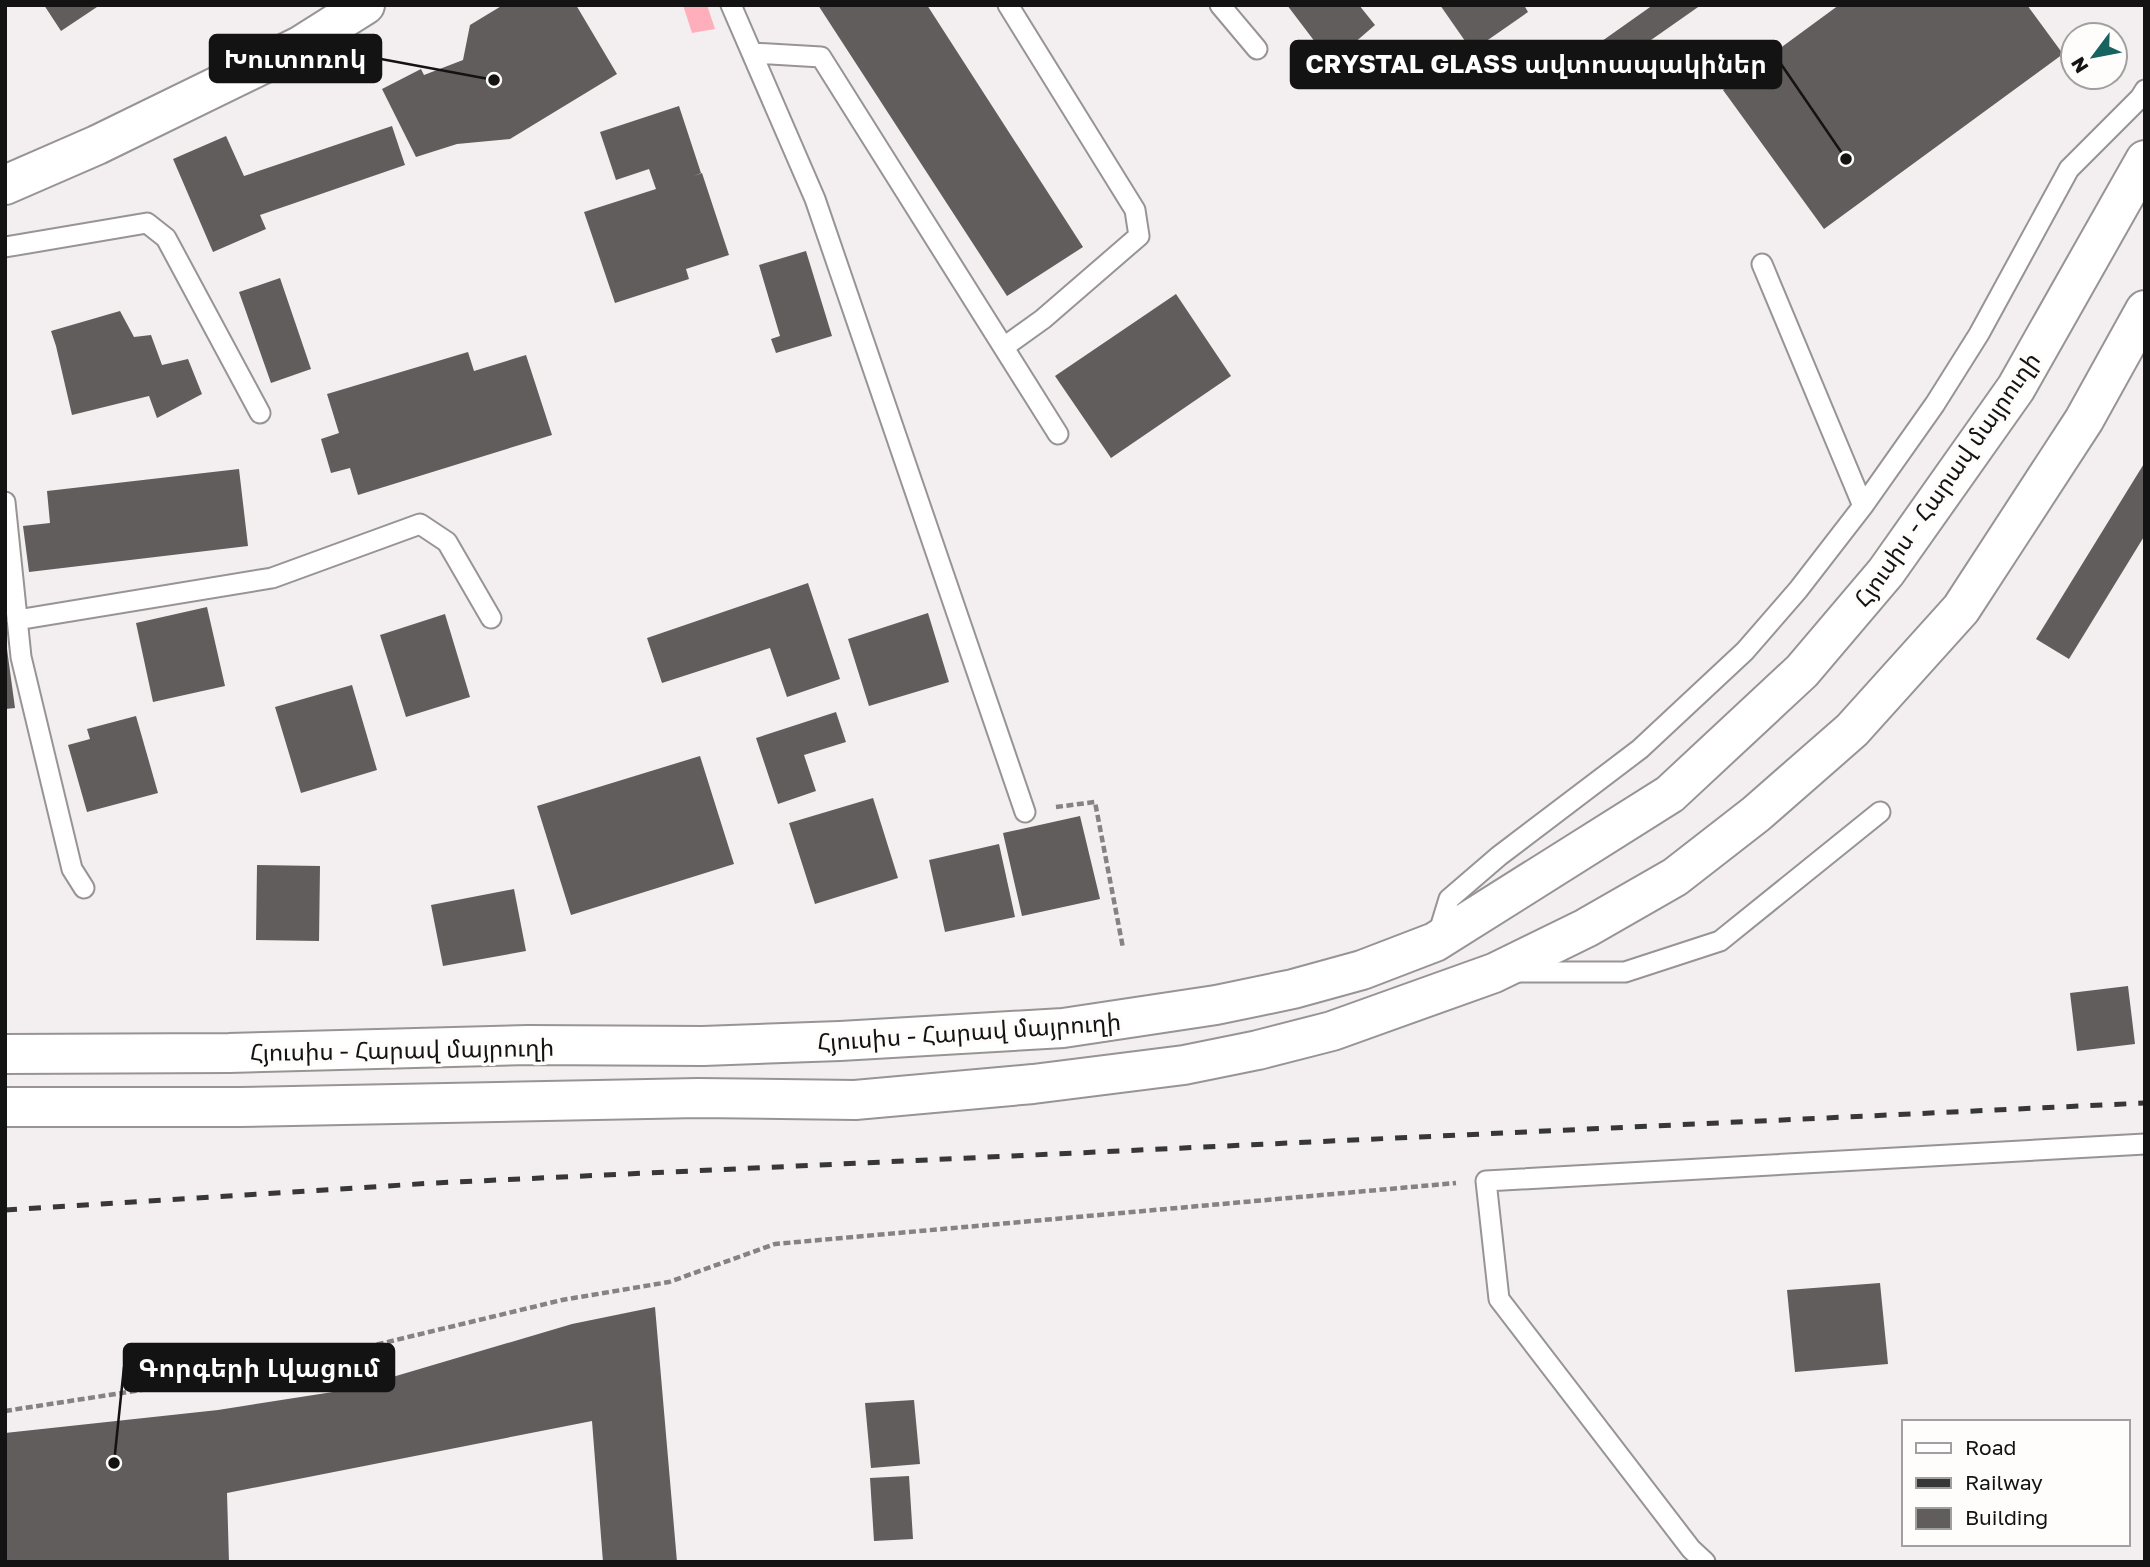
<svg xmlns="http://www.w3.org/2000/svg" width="2150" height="1567" font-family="'Golos Text','Noto Sans Armenian',sans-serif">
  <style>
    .green { fill: #feafbb }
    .building { fill: #615d5d }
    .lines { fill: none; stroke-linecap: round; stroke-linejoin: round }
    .lane-casing { stroke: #989494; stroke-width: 23 }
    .secondary-casing { stroke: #989494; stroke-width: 42 }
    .highway-casing { stroke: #989494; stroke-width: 42 }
    .path { stroke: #858283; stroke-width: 4.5; stroke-dasharray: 7 3.5; stroke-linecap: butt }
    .lane { stroke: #fff; stroke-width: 19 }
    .secondary { stroke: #fff; stroke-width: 38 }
    .highway { stroke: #fff; stroke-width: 38 }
    .rail { stroke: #383737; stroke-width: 5; stroke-dasharray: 12 12; stroke-linecap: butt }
    .labels { text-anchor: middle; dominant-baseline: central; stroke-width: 7; stroke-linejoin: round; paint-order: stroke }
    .street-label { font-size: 24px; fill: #141313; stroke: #fffcfc }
    .leader { fill: none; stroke: #141313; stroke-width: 2.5 }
    .callout-dot { fill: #141313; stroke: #fffcfc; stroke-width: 2.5 }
    .callout { fill: #141313; stroke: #141313; stroke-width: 2.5 }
    .callout-label { font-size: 26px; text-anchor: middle; font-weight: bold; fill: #fff }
  </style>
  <rect width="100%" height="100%" fill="#f3eeef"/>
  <!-- green -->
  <path class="green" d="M 683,5 L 707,5 L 715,29 L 692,33 Z"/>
  <!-- building -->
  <path class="building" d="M 44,5 L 100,5 L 61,31 Z
    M 503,5 L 576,5 L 617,74 L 510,139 L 457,144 L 416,157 L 382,89 L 421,69 L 424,75 L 463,60 L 470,25 Z
    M 818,5 L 927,5 L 1083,247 L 1007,296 Z
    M 1287,5 L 1359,5 L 1375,25 L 1331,63 Z
    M 1440,5 L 1524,5 L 1528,12 L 1472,51 Z
    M 1653,5 L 1701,5 L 1581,89 L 1569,71 L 1581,62 L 1578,58 Z
    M 1839,5 L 2027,5 L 2063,54 L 1824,229 L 1723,90 Z
    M 679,106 L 701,173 L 694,176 L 702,173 L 729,255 L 686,269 L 689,279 L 615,303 L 584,212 L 656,189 L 649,169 L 616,180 L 600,132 Z
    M 392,126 L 405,165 L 260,215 L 266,229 L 213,252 L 173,159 L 226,136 L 244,176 Z
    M 806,251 L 832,336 L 776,353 L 771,339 L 780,336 L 759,265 Z
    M 280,278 L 311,369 L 271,383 L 239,292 Z
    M 1176,294 L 1231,376 L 1111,458 L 1055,376 Z
    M 120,311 L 134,337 L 151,335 L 162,365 L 188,359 L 202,394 L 157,418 L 149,396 L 72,415 L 56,346 L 51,331 Z
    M 468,352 L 474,371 L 526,355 L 552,435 L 358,495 L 350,468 L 331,473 L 321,439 L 339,433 L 327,394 Z
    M 2145,462 L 2145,535 L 2069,659 L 2036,639 Z
    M 239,469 L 248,546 L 29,572 L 23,526 L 50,523 L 47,491 Z
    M 808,583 L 840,679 L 787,697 L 770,648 L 662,683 L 647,638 Z
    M 207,607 L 225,686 L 153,702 L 136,623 Z
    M 928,613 L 949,682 L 869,706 L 848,639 Z
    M 445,614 L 470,697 L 406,717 L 380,635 Z
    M 5,649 L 7,649 L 15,708 L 5,709 Z
    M 352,685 L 377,770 L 301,793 L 275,707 Z
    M 836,712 L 846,742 L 804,755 L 816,791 L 778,804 L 756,738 Z
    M 136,716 L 158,793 L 87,812 L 68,745 L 90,739 L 87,729 Z
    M 700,756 L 734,864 L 571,915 L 537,806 Z
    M 873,798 L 898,878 L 815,904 L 789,823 Z
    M 1080,816 L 1100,899 L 1022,916 L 1003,833 Z
    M 999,844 L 1015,917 L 945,932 L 929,860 Z
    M 257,865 L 320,866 L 319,941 L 256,940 Z
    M 514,889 L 526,951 L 443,966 L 431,905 Z
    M 2128,986 L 2135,1044 L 2077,1051 L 2070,993 Z
    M 1880,1283 L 1888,1364 L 1795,1372 L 1787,1290 Z
    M 655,1307 L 677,1562 L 603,1562 L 592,1421 L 227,1493 L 229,1562 L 5,1562 L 5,1433 L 218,1410 L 352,1389 L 572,1324 Z
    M 914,1400 L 920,1464 L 871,1468 L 865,1403 Z
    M 909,1476 L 913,1539 L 874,1541 L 870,1478 Z"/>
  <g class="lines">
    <!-- lane casing -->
    <g class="lane-casing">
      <path id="lane" d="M 731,5 L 815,199 L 1025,812
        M 1220,5 L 1257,49
        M 752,53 L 821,57 L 1058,434
        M 5,247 L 147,223 L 166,238 L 260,413
        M 1762,264 L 1863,506
        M 1004,347 L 1043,319 L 1139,236 L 1135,210 L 1008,5
        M 5,502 L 21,657 L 72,869 L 84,888
        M 17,620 L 272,578 L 420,524 L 447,542 L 491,618
        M 1437,938 L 1449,899 L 1499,856 L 1640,749 L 1745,651 L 1798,590 L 1863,506 L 1935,404 L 1979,334 L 2069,169 L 2140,98 L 2145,90
        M 1516,972 L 1625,972 L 1720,941 L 1880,812
        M 1705,1562 L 1691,1549 L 1499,1299 L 1486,1181 L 2145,1144"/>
    </g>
    <!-- secondary casing -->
    <g class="secondary-casing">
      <path id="secondary" d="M 5,185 L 97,145 L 300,46 L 365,5"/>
    </g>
    <!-- highway casing -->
    <g class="highway-casing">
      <path id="highway" d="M 5,1054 L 229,1053 L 528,1045 L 703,1046 L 840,1041 L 1063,1028 L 1216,1005 L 1293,989 L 1362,970 L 1435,942 L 1670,794 L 1802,671 L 1886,572 L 2016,388 L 2145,160
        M 5,1107 L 239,1107 L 698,1098 L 855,1100 L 1033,1084 L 1184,1065 L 1258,1050 L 1332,1031 L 1494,973 L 1586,928 L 1675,877 L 1756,814 L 1852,730 L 1961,609 L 2084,420 L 2145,310"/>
    </g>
    <!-- path -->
    <path class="path" d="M 1056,807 L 1095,802 L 1123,948
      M 5,1411 L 271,1370 L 562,1300 L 669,1282 L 775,1244 L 1456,1183"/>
    <!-- lane -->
    <use href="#lane" class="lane"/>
    <!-- secondary -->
    <use href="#secondary" class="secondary"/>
    <!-- highway -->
    <use href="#highway" class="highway"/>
    <!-- rail -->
    <path class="rail" d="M 5,1210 L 434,1183 L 2145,1103"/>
  </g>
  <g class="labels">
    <!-- street labels -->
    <g class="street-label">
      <text transform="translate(1946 479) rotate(-55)">Հյուսիս - Հարավ մայրուղի</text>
      <text transform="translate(969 1031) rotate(-4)">Հյուսիս - Հարավ մայրուղի</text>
      <text transform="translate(402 1049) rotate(-1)">Հյուսիս - Հարավ մայրուղի</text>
    </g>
  </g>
  <!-- callouts -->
  <path class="leader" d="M494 80L381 59M1846 159L1781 64M114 1463L124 1367"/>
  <g class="callout-dot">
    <circle cx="494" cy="80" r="7"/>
    <circle cx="1846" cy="159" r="7"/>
    <circle cx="114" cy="1463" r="7"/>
  </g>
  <g class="callout">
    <rect x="210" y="35" width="171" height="47" rx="7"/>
    <rect x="1291" y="41" width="490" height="47" rx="7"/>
    <rect x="124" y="1344" width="270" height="47" rx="7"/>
  </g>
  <g class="callout-label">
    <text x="295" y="68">Խուտոռոկ</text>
    <text x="1536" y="73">CRYSTAL GLASS ավտոապակիներ</text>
    <text x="259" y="1377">Գորգերի Լվացում</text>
  </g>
  <!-- border -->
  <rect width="2150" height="1567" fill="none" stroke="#141313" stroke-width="14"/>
  <!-- legend -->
  <rect x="1902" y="1420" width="228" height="126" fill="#fffcfc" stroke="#a19f9f" stroke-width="2"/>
  <rect x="1916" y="1443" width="35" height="10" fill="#ffffff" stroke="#a19f9f" stroke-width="2"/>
  <text x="1965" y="1455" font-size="21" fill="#141313">Road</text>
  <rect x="1916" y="1478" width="35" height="10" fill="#383737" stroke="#a19f9f" stroke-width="2"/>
  <text x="1965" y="1490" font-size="21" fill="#141313">Railway</text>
  <rect x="1916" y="1508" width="35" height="21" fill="#615d5d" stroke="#a19f9f" stroke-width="2"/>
  <text x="1965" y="1525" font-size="21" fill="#141313">Building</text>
  <!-- north arrow -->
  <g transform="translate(2094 56) rotate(238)"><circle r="33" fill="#fffcfc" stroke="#a19f9f" stroke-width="2"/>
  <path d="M0-5L12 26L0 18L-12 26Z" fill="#16635f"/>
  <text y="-10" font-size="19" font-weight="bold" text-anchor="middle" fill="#141313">N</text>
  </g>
</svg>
